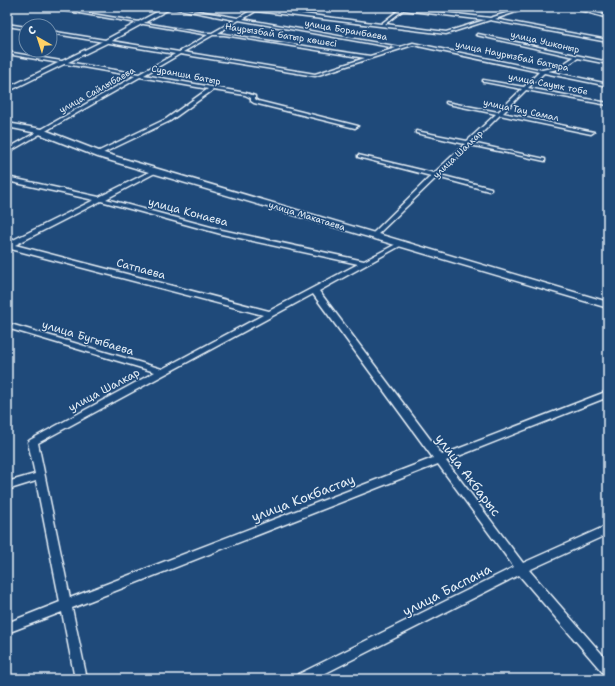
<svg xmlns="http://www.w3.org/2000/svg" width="615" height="686" font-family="'Shantell Sans',sans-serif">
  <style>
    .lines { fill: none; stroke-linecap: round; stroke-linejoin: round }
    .street-casing { stroke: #e8f1f8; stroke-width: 3 }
    .secondary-casing { stroke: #e8f1f8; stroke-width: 3 }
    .street { fill: #1f4a7a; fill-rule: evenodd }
    .secondary { fill: #1f4a7a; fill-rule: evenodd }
    .labels { text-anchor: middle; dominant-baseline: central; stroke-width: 3; stroke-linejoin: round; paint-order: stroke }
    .far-street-label { font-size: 9px; fill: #e8f1f8; stroke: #1f4a7a }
    .street-label { font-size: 11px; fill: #e8f1f8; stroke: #1f4a7a }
    .near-street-label { font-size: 13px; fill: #e8f1f8; stroke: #1f4a7a }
  </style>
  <rect width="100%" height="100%" fill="#1f4a7a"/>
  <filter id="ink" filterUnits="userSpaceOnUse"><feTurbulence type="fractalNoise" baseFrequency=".025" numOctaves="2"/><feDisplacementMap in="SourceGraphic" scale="8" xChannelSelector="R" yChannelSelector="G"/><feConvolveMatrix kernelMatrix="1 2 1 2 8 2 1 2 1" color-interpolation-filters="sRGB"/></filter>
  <g filter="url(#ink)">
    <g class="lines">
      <!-- street casing -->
      <g class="street-casing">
        <path id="street" d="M 44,7 L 52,7 L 203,33 L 212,33 L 235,20 L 168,7 L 176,7 L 238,18 L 252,10 L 233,7 L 252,8 L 254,7 L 256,8 L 381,24 L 399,10 L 385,7 L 407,7 L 406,8 L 490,18 L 525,7 L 531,7 L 495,19 L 608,40 L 608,42 L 490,20 L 446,34 L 256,11 L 243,19 L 400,47 L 413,43 L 542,70 L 560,66 L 574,57 L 476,35 L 478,34 L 608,62 L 608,64 L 578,58 L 563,68 L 548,71 L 608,84 L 608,86 L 544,73 L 528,88 L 608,103 L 608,105 L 526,90 L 503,113 L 594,132 L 591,134 L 500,115 L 472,143 L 545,159 L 545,161 L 470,145 L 440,175 L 491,188 L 491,190 L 489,191 L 437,177 L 375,237 L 373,238 L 370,236 L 371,235 L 431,176 L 358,157 L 358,155 L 434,173 L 465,144 L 416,133 L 416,131 L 467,141 L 496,114 L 448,104 L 446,103 L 446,102 L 498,112 L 522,89 L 485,82 L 483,82 L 483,80 L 524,87 L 539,72 L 413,45 L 315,76 L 180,54 L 144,75 L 246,93 L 255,96 L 255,99 L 258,101 L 358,126 L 355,128 L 254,103 L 251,101 L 251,98 L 245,95 L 213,90 L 170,121 L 99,155 L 95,155 L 95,153 L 166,119 L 208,89 L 140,77 L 7,153 L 7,149 L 135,76 L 7,54 L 7,52 L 139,74 L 175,54 L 50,33 L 50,31 L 179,52 L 208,35 ZM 403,10 L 485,20 L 446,32 L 385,24 ZM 239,20 L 396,48 L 370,56 L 218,33 ZM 213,35 L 224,35 L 365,58 L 315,74 L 183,52 Z
          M 569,7 L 575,7 L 608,16 L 608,18 Z
          M 7,24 L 26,27 L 26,29 L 7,26 Z
          M 7,83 L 17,85 L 17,86 L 15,87 L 7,85 Z
          M 155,169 L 157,170 L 157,172 L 106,199 L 222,230 L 364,261 L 398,243 L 402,243 L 402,245 L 319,291 L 442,455 L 608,391 L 608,397 L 446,461 L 523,563 L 608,525 L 608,534 L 529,570 L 608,661 L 608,676 L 604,674 L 519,575 L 314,679 L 295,679 L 297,675 L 514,567 L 438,464 L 72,608 L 87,679 L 75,679 L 62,612 L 7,633 L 7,623 L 60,602 L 36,481 L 7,490 L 7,482 L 35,474 L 28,442 L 30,440 L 155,372 L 7,328 L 7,323 L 162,369 L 263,315 L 7,248 L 7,243 L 94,200 L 7,181 L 7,177 L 99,197 ZM 101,201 L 221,234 L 358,264 L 269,311 L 15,245 ZM 313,294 L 433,458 L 70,598 L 38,443 Z"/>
      </g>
      <!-- secondary casing -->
      <g class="secondary-casing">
        <path id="secondary" d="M 166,7 L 173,7 L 109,42 L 7,92 L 7,88 L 105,40 Z
          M 7,123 L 42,129 L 104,153 L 608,302 L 608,308 L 98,157 L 37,133 L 7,127 Z"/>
      </g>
      <!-- street -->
      <use href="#street" class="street"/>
      <!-- secondary -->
      <use href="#secondary" class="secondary"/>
    </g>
  </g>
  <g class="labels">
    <!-- far-street labels -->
    <g class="far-street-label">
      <text transform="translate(346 30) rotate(10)">улица Боранбаева</text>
      <text transform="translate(281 35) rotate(9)">Наурызбай батыр көшесі</text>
      <text transform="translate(545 42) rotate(13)">улица Ушконыр</text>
      <text transform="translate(512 56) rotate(12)">улица Наурызбай батыра</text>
      <text transform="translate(186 75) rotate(11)">Суранши батыр</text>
      <text transform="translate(548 84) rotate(11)">улица Сауык тобе</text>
      <text transform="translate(97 90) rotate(-29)">улица Сайлыбаева</text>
      <text transform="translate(521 110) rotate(12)">улица Тау Самал</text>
      <text transform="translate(458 154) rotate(-44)">улица Шалкар</text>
      <text transform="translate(307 216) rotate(17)">улица Макатаева</text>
    </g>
    <!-- street labels -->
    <g class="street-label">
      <text transform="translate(188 212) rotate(15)">улица Конаева</text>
      <text transform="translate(141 269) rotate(15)">Сатпаева</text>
      <text transform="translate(88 338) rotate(17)">улица Бугыбаева</text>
      <text transform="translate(104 390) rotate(-28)">улица Шалкар</text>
    </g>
    <!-- near-street labels -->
    <g class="near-street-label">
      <text transform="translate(468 475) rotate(53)">улица Акбарыс</text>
      <text transform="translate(303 498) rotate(-21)">улица Кокбастау</text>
      <text transform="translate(447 590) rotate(-27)">улица Баспана</text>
    </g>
  </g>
  <!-- margin -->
  <rect width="615" height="686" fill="none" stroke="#1f4a7a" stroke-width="24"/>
  <rect x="12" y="12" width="591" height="662" fill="none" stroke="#e8f1f8" stroke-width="1.5" filter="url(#ink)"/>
  <!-- north arrow -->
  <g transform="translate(38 38) rotate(321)"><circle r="19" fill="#1f4a7a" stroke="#6f8dac"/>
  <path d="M0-3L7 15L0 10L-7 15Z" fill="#ffd166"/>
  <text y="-6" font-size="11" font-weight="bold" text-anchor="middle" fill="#e8f1f8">С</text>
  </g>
</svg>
